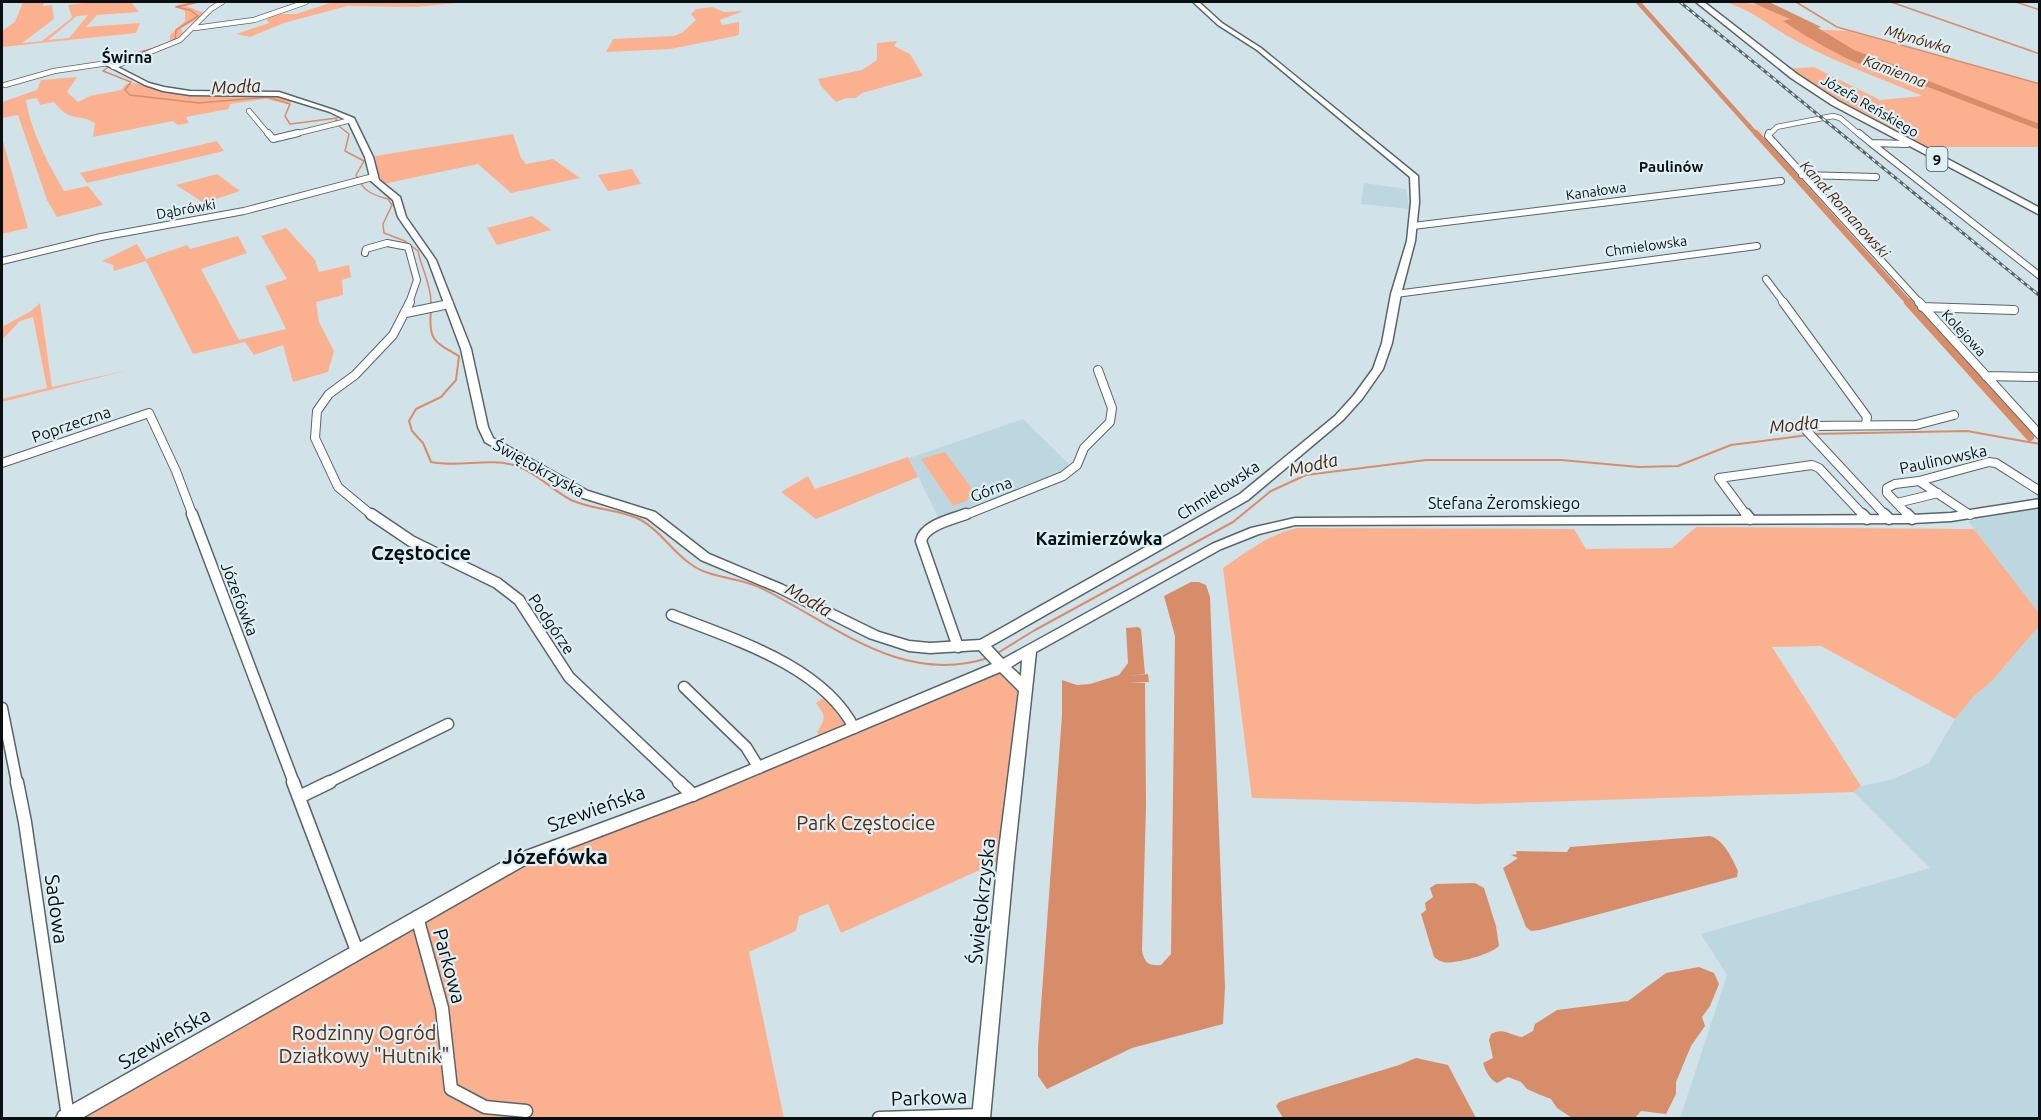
<svg xmlns="http://www.w3.org/2000/svg" width="2041" height="1120" font-family="Ubuntu,sans-serif">
  <style>
    .built { fill: #bdd7e0 }
    .green { fill: #fbb18f; fill-rule: evenodd }
    .water { fill: #d78d69 }
    .lines { fill: none; stroke-linecap: round; stroke-linejoin: round }
    .stream-far1 { stroke: #d78d69; stroke-width: 1.5 }
    .stream { stroke: #d78d69; stroke-width: 2 }
    .canal-far2 { stroke: #d78d69; stroke-width: 4.5 }
    .canal-far1 { stroke: #d78d69; stroke-width: 6 }
    .canal { stroke: #d78d69; stroke-width: 8 }
    .river { fill: #d78d69; fill-rule: evenodd }
    .minor-far4-casing { stroke: #56656a; stroke-width: 6 }
    .minor-far3-casing { stroke: #56656a; stroke-width: 8 }
    .minor-far2-casing { stroke: #56656a; stroke-width: 10 }
    .minor-far1-casing { stroke: #56656a; stroke-width: 13 }
    .minor-casing { stroke: #56656a; stroke-width: 15 }
    .tertiary-casing { stroke: #56656a; stroke-width: 3 }
    .primary-casing { stroke: #56656a; stroke-width: 3 }
    .minor-far4 { stroke: #fff; stroke-width: 4.5 }
    .minor-far3 { stroke: #fff; stroke-width: 6 }
    .minor-far2 { stroke: #fff; stroke-width: 8 }
    .minor-far1 { stroke: #fff; stroke-width: 10 }
    .minor { stroke: #fff; stroke-width: 12 }
    .tertiary { fill: #fff; fill-rule: evenodd }
    .primary { fill: #fff; fill-rule: evenodd }
    .rail-casing { stroke: #586367; stroke-width: 3 }
    .rail { stroke: #def0f6; stroke-width: 1.5; stroke-dasharray: 4; stroke-linecap: butt }
    .labels { text-anchor: middle; dominant-baseline: central; stroke-width: 4.5; stroke-linejoin: round; paint-order: stroke }
    .far-street-label { font-size: 14px; fill: #0a1012; stroke: #def0f6 }
    .far-water-label { font-size: 15px; font-style: italic; fill: #532308; stroke: #def0f6 }
    .shield { fill: #def0f6; stroke: #4a5356; stroke-width: 1.5 }
    .shield-label { font-size: 15px; font-weight: bold; fill: #0a1012 }
    .far-neighbourhood-label { font-size: 15px; font-weight: bold; fill: #0a1012; stroke: #def0f6 }
    .far-quarter-label { font-size: 16px; font-weight: bold; fill: #0a1012; stroke: #def0f6 }
    .street-label { font-size: 16px; fill: #0a1012; stroke: #def0f6 }
    .water-label { font-size: 18px; font-style: italic; fill: #532308; stroke: #def0f6 }
    .neighbourhood-label { font-size: 18px; font-weight: bold; fill: #0a1012; stroke: #def0f6 }
    .quarter-label { font-size: 20px; font-weight: bold; fill: #0a1012; stroke: #def0f6 }
    .near-street-label { font-size: 20px; fill: #0a1012; stroke: #def0f6 }
    .near-park-label { font-size: 20px; fill: #5c2b12; stroke: #def0f6 }
    .near-neighbourhood-label { font-size: 21px; font-weight: bold; fill: #0a1012; stroke: #def0f6 }
  </style>
  <rect width="100%" height="100%" fill="#d1e3e9"/>
  <!-- built -->
  <path class="built" d="M 1364,183 L 1406,189 L 1409,209 L 1361,204 Z
    M 1023,419 L 1069,464 L 1066,472 L 939,519 L 909,458 Z
    M 2039,508 L 2040,508 L 2039,613 L 1968,521 Z
    M 2039,626 L 2039,1118 L 1680,1118 L 1727,975 L 1701,934 L 1930,868 L 1854,792 L 1861,786 L 1891,780 L 1929,763 L 1955,719 L 1973,697 L 1992,681 Z"/>
  <!-- green -->
  <path class="green" d="M 23,2 L 44,2 L 43,6 L 52,5 L 54,19 L 22,43 L 42,41 L 69,20 L 72,17 L 68,5 L 91,2 L 131,2 L 139,12 L 97,15 L 86,27 L 140,23 L 136,33 L 2,47 L 2,31 L 15,22 ZM 88,15 L 69,38 L 48,40 L 77,16 Z
    M 191,2 L 203,2 L 186,6 L 204,13 L 202,17 L 181,28 L 183,33 L 181,38 L 134,56 L 128,55 L 170,42 L 170,35 L 185,21 L 185,11 L 174,6 Z
    M 333,2 L 469,2 L 415,7 L 347,6 L 284,23 L 250,37 L 236,34 L 269,23 L 266,18 L 278,14 L 296,14 Z
    M 1725,2 C 1753,2 1768,5 1791,20 L 1784,21 C 1805,37 1872,76 1897,72 L 1849,53 L 1807,29 L 1848,31 L 2039,84 L 2039,147 L 1922,147 C 1877,136 1822,96 1784,69 L 1814,67 L 1880,100 L 1923,96 C 1881,79 1838,63 1798,42 C 1773,29 1753,10 1725,2 Z
    M 712,7 L 724,12 L 743,11 L 720,20 L 722,25 L 739,22 L 739,34 L 736,36 L 670,49 L 606,52 L 613,39 L 674,36 L 683,32 L 696,20 L 691,14 L 696,9 Z
    M 897,41 L 894,46 L 910,54 L 923,76 L 862,93 L 856,98 L 846,98 L 836,102 L 821,86 L 818,79 L 862,70 L 877,60 L 877,43 Z
    M 77,77 L 67,92 L 78,102 L 90,96 L 121,90 L 126,84 C 142,81 155,89 170,92 C 211,99 254,88 294,101 L 288,104 L 265,99 L 230,104 L 229,109 L 186,117 L 189,123 L 178,125 L 173,121 L 93,137 L 95,123 C 76,112 72,124 54,102 L 40,105 L 37,98 L 26,100 C 31,132 48,163 64,191 L 88,186 L 103,205 L 57,217 L 47,200 L 18,115 L 2,118 L 2,102 L 37,90 L 41,80 Z
    M 513,134 L 521,158 L 526,164 L 553,159 L 580,178 L 511,193 L 478,164 L 383,184 L 376,168 L 375,156 Z
    M 2,138 L 28,228 L 2,234 Z
    M 217,141 L 224,151 L 87,183 L 80,173 Z
    M 632,169 L 641,184 L 608,191 L 598,175 Z
    M 217,174 L 240,191 L 204,203 L 176,185 Z
    M 532,216 L 551,230 L 497,245 L 487,228 Z
    M 286,228 L 315,260 L 319,272 L 349,265 L 351,277 L 342,280 L 343,295 L 316,302 L 319,322 L 334,351 L 328,372 L 293,382 L 283,345 L 254,355 L 245,342 L 193,354 L 146,261 L 114,271 L 113,265 L 102,261 L 137,244 L 146,259 L 187,245 L 190,249 L 238,236 L 247,253 L 201,269 L 239,340 L 286,329 L 265,286 L 287,279 L 261,236 Z
    M 40,303 L 52,387 L 129,370 L 2,402 L 2,399 L 47,388 L 33,317 L 20,321 L 2,340 L 2,327 L 31,311 Z
    M 945,452 L 975,493 L 966,501 L 953,506 L 921,459 Z
    M 908,457 L 918,477 L 816,519 L 781,492 L 808,476 L 815,489 Z
    M 1696,527 L 1974,529 L 2039,613 L 2039,626 L 1992,681 L 1973,697 L 1955,719 L 1821,646 L 1772,647 L 1861,786 L 1854,792 L 1479,804 L 1252,798 L 1223,568 C 1245,553 1271,533 1297,528 L 1574,529 L 1586,549 L 1672,548 Z
    M 1003,665 L 1025,689 L 1006,858 L 841,933 L 828,904 L 799,916 L 796,931 L 749,952 L 784,1118 L 81,1118 L 414,927 L 436,1008 L 448,1094 L 451,1089 L 442,1008 L 417,917 L 520,860 Z
    M 825,697 L 845,725 L 819,736 L 817,732 C 826,718 826,716 816,703 Z"/>
  <!-- water -->
  <path class="water" d="M 1751,2 L 1769,2 L 1821,27 L 1818,28 L 1854,50 L 1903,68 L 1904,71 C 1898,72 1892,74 1885,72 C 1857,67 1807,38 1783,21 L 1790,19 Z
    M 1191,582 L 1199,582 L 1206,585 L 1210,597 L 1225,987 L 1223,1024 L 1132,1048 L 1047,1089 L 1038,1076 L 1038,1048 L 1062,715 L 1062,680 L 1077,685 L 1090,684 L 1119,675 L 1128,663 L 1126,628 L 1138,627 L 1141,629 L 1145,674 L 1127,676 L 1148,674 L 1149,682 L 1128,683 L 1145,683 L 1146,806 L 1142,950 C 1144,963 1149,966 1161,965 L 1171,954 L 1175,636 L 1164,596 Z
    M 1710,836 C 1724,840 1732,858 1738,871 L 1737,877 L 1540,930 L 1531,931 L 1526,927 L 1503,868 L 1518,858 L 1511,855 L 1517,854 L 1516,851 L 1567,852 L 1570,847 Z
    M 1475,883 L 1484,888 L 1496,926 L 1499,946 C 1492,954 1453,965 1443,962 C 1439,961 1437,959 1434,957 L 1421,914 L 1426,910 L 1425,903 L 1433,897 L 1430,888 L 1436,884 Z
    M 1699,967 L 1714,973 L 1719,984 L 1710,1006 L 1702,1017 L 1705,1026 L 1691,1046 L 1676,1082 L 1676,1094 L 1666,1114 L 1641,1111 L 1635,1118 L 1572,1118 L 1557,1108 L 1551,1099 L 1538,1094 L 1527,1089 L 1521,1082 L 1508,1077 L 1497,1083 C 1490,1080 1485,1070 1483,1063 L 1493,1058 L 1489,1040 L 1491,1034 C 1503,1027 1510,1035 1522,1037 L 1533,1031 L 1535,1024 L 1557,1010 L 1628,1001 L 1666,973 Z
    M 1416,1058 L 1448,1065 L 1476,1118 L 1283,1118 L 1276,1106 L 1279,1102 L 1294,1097 L 1399,1065 Z"/>
  <g class="lines">
    <!-- stream-far1 -->
    <path class="stream-far1" d="M 1796,2 L 1837,27 L 2040,84
      M 1891,2 L 2040,54
      M 2016,2 L 2040,10
      M 175,40 L 176,30 L 198,16 L 190,10 L 176,7 L 198,2
      M 155,48 L 119,58 L 103,71 L 131,82 L 125,90 L 130,95 L 199,103 L 268,97 L 290,104 L 285,116 L 290,124 L 337,118 L 335,123 L 349,134 L 345,151 L 364,161 L 356,175 C 363,191 372,195 388,199 L 392,205 L 383,224 L 384,233 L 405,241 L 418,251 C 422,270 431,284 431,303"/>
    <!-- stream -->
    <path class="stream" d="M 431,302 L 431,305
      M 431,310 C 428,340 434,342 459,356 L 456,380 L 441,397 L 416,409 L 409,421 L 412,431 L 423,443 L 431,462 C 460,468 489,457 517,466 C 537,473 552,490 571,500 C 593,510 619,509 641,520 C 661,531 673,553 692,565 C 712,579 739,577 761,588 C 834,624 901,686 988,658
      M 1813,434 L 1967,431 L 2040,444
      M 996,654 L 1035,630 L 1233,522 L 1271,491 L 1306,475 L 1426,460 L 1561,460 L 1639,467 L 1678,466 L 1731,445 L 1808,435"/>
    <!-- canal-far2 -->
    <path class="canal-far2" d="M 1638,2 L 1757,135"/>
    <!-- canal-far1 -->
    <path class="canal-far1" d="M 1756,133 L 1909,303"/>
    <!-- canal -->
    <path class="canal" d="M 1908,302 L 2030,437"/>
    <!-- river -->
    <path class="river" d="M 1876,63 L 1882,63 L 2040,124 L 2040,130 L 1876,67 Z"/>
    <!-- minor-far4 casing -->
    <g class="minor-far4-casing">
      <path id="minor-far4" d="M 195,28 L 254,20 L 306,2
        M 113,67 L 180,40 L 211,9 L 222,2
        M 5,85 L 54,71 L 108,63
        M 249,111 L 269,135
        M 291,135 L 351,120
        M 1769,135 L 1777,127 L 1833,116 L 1840,118 L 1860,135"/>
    </g>
    <!-- minor-far3 casing -->
    <g class="minor-far3-casing">
      <path id="minor-far3" d="M 268,133 L 273,139 L 298,133
        M 1769,133 L 1768,136 L 1920,303
        M 1859,133 L 1871,143 L 1907,144
        M 1871,143 L 2040,276
        M 1802,175 L 1876,177
        M 1413,226 L 1781,181
        M 365,253 L 366,249 L 387,243 L 408,247 L 417,280 L 409,303
        M 2,261 L 101,237 L 244,211 L 373,177
        M 1766,279 L 1784,303
        M 1396,294 L 1757,246"/>
    </g>
    <!-- minor-far2 casing -->
    <g class="minor-far2-casing">
      <path id="minor-far2" d="M 1783,302 L 1867,417 L 1866,424
        M 1919,302 L 2040,435
        M 1922,307 L 2014,310
        M 406,313 L 449,304
        M 1986,376 L 2040,377
        M 2,463 L 149,413 L 176,471 L 193,516
        M 1919,481 L 1970,515
        M 1897,503 L 1938,493
        M 373,516 L 338,487 L 315,438 L 317,411 L 329,394 L 355,375 L 393,335 L 410,302
        M 963,516 L 1063,476 L 1077,465 L 1084,448 L 1110,422 L 1112,408 L 1098,370
        M 1747,516 L 1719,478 L 1812,465 L 1819,468 L 1864,516
        M 1886,516 L 1805,429 L 1811,426 L 1916,425 L 1954,415
        M 1909,516 L 1887,493 L 1887,488 L 1895,484 L 1919,481 L 1989,462 L 1996,463 L 2040,491"/>
    </g>
    <!-- minor-far1 casing -->
    <g class="minor-far1-casing">
      <path id="minor-far1" d="M 192,514 L 294,783
        M 371,514 L 411,541 L 497,583 L 519,600 L 569,677 L 681,783
        M 1746,514 L 1750,519
        M 1862,514 L 1867,519
        M 1884,514 L 1889,519
        M 1907,514 L 1912,519
        M 672,615 C 733,639 823,666 854,728
        M 958,647 L 921,541 C 924,525 953,519 966,514
        M 684,687 L 746,747 L 759,768
        M 2,708 L 17,783
        M 327,783 L 448,724"/>
    </g>
    <!-- minor casing -->
    <g class="minor-casing">
      <path id="minor" d="M 17,782 L 25,822 L 68,1117
        M 293,782 L 357,951
        M 679,782 L 693,795
        M 299,797 L 330,782
        M 417,917 L 442,1008 L 451,1089 L 485,1107 L 526,1111
        M 879,1118 L 981,1115"/>
    </g>
    <!-- tertiary casing -->
    <g class="tertiary-casing">
      <path id="tertiary" d="M 1193,2 L 1199,2 L 1222,23 L 1261,48 L 1418,176 L 1419,202 L 1415,241 L 1401,294 L 1392,343 L 1383,369 L 1362,399 L 1343,420 L 1248,500 L 991,646 L 1003,659 L 1212,544 L 1251,528 L 1295,518 L 1912,515 L 1951,513 L 2040,499 L 2040,507 L 1951,521 L 1912,523 L 1295,525 L 1259,534 L 1221,549 L 1036,652 L 1014,858 L 990,1118 L 972,1118 L 998,858 L 1019,691 L 1000,672 L 698,799 L 525,865 L 82,1118 L 56,1118 L 59,1112 L 515,855 L 688,791 L 992,664 L 979,650 L 930,653 L 909,651 L 869,638 L 775,591 L 701,560 L 647,518 L 580,497 L 485,442 L 478,427 L 461,349 L 428,260 L 398,217 L 393,200 L 371,181 L 365,157 L 348,121 L 330,112 L 278,96 L 190,95 L 163,91 L 145,85 L 106,65 L 106,63 L 110,63 L 149,83 L 164,87 L 190,91 L 279,92 L 334,110 L 354,118 L 373,157 L 379,180 L 400,197 L 406,217 L 436,260 L 471,349 L 488,427 L 493,438 L 588,491 L 655,512 L 709,554 L 783,585 L 879,632 L 909,641 L 930,643 L 980,640 L 1240,494 L 1335,416 L 1354,395 L 1373,369 L 1382,343 L 1391,294 L 1407,241 L 1411,202 L 1410,177 L 1257,50 L 1218,25 ZM 1022,660 L 1021,676 L 1011,667 Z"/>
    </g>
    <!-- primary casing -->
    <g class="primary-casing">
      <path id="primary" d="M 1696,2 L 1704,2 L 1797,74 L 1838,101 L 2040,208 L 2040,215 L 1832,105 L 1791,78 Z"/>
    </g>
    <!-- minor-far4 -->
    <use href="#minor-far4" class="minor-far4"/>
    <!-- minor-far3 -->
    <use href="#minor-far3" class="minor-far3"/>
    <!-- minor-far2 -->
    <use href="#minor-far2" class="minor-far2"/>
    <!-- minor-far1 -->
    <use href="#minor-far1" class="minor-far1"/>
    <!-- minor -->
    <use href="#minor" class="minor"/>
    <!-- tertiary -->
    <use href="#tertiary" class="tertiary"/>
    <!-- primary -->
    <use href="#primary" class="primary"/>
    <!-- rail casing -->
    <g class="rail-casing">
      <path id="rail" d="M 1680,2 L 2040,296"/>
    </g>
    <!-- rail -->
    <use href="#rail" class="rail"/>
  </g>
  <g class="labels">
    <!-- far-street labels -->
    <g class="far-street-label">
      <text transform="translate(1870 106) rotate(30)">Józefa Reńskiego</text>
      <text transform="translate(1596 191) rotate(-8)">Kanałowa</text>
      <text transform="translate(186 209) rotate(-10)">Dąbrówki</text>
      <text transform="translate(1646 246) rotate(-8)">Chmielowska</text>
      <text transform="translate(1964 333) rotate(47)">Kolejowa</text>
    </g>
    <!-- far-water labels -->
    <g class="far-water-label">
      <text transform="translate(1918 39) rotate(16)">Młynówka</text>
      <text transform="translate(1895 71) rotate(21)">Kamienna</text>
      <text transform="translate(1845 209) rotate(48)">Kanał Romanowski</text>
    </g>
    <!-- shield labels -->
    <rect class="shield" x="1926.5" y="147" width="21" height="24" rx="4.5"/>
    <g class="shield-label">
      <text x="1937" y="159">9</text>
    </g>
    <!-- far-neighbourhood labels -->
    <g class="far-neighbourhood-label">
      <text x="1671" y="166">Paulinów</text>
    </g>
    <!-- far-quarter labels -->
    <g class="far-quarter-label">
      <text x="127" y="57">Świrna</text>
    </g>
    <!-- street labels -->
    <g class="street-label">
      <text transform="translate(71 424) rotate(-19)">Poprzeczna</text>
      <text transform="translate(1943 459) rotate(-12)">Paulinowska</text>
      <text transform="translate(539 468) rotate(29)">Świętokrzyska</text>
      <text transform="translate(991 489) rotate(-21)">Górna</text>
      <text transform="translate(1218 490) rotate(-33)">Chmielowska</text>
      <text x="1504" y="503">Stefana Żeromskiego</text>
      <text transform="translate(240 599) rotate(69)">Józefówka</text>
      <text transform="translate(552 624) rotate(56)">Podgórze</text>
    </g>
    <!-- water labels -->
    <g class="water-label">
      <text transform="translate(236 86) rotate(-3)">Modła</text>
      <text transform="translate(1794 424) rotate(-6)">Modła</text>
      <text transform="translate(1313 464) rotate(-13)">Modła</text>
      <text transform="translate(809 599) rotate(30)">Modła</text>
    </g>
    <!-- neighbourhood labels -->
    <g class="neighbourhood-label">
      <text x="1099" y="538">Kazimierzówka</text>
    </g>
    <!-- quarter labels -->
    <g class="quarter-label">
      <text x="421" y="552">Częstocice</text>
    </g>
    <!-- near-street labels -->
    <g class="near-street-label">
      <text transform="translate(596 808) rotate(-20)">Szewieńska</text>
      <text transform="translate(981 901) rotate(-84)">Świętokrzyska</text>
      <text transform="translate(57 909) rotate(82)">Sadowa</text>
      <text transform="translate(450 966) rotate(75)">Parkowa</text>
      <text transform="translate(164 1038) rotate(-30)">Szewieńska</text>
      <text transform="translate(929 1097) rotate(-2)">Parkowa</text>
    </g>
    <!-- near-park labels -->
    <g class="near-park-label">
      <text x="866" y="822">Park Częstocice</text>
      <text x="364" y="1032">Rodzinny Ogród<tspan x="364" dy="23">Działkowy "Hutnik"</tspan></text>
    </g>
    <!-- near-neighbourhood labels -->
    <g class="near-neighbourhood-label">
      <text x="555" y="856">Józefówka</text>
    </g>
  </g>
  <!-- border -->
  <rect width="2041" height="1120" fill="none" stroke="#0a1012" stroke-width="6"/>
</svg>
